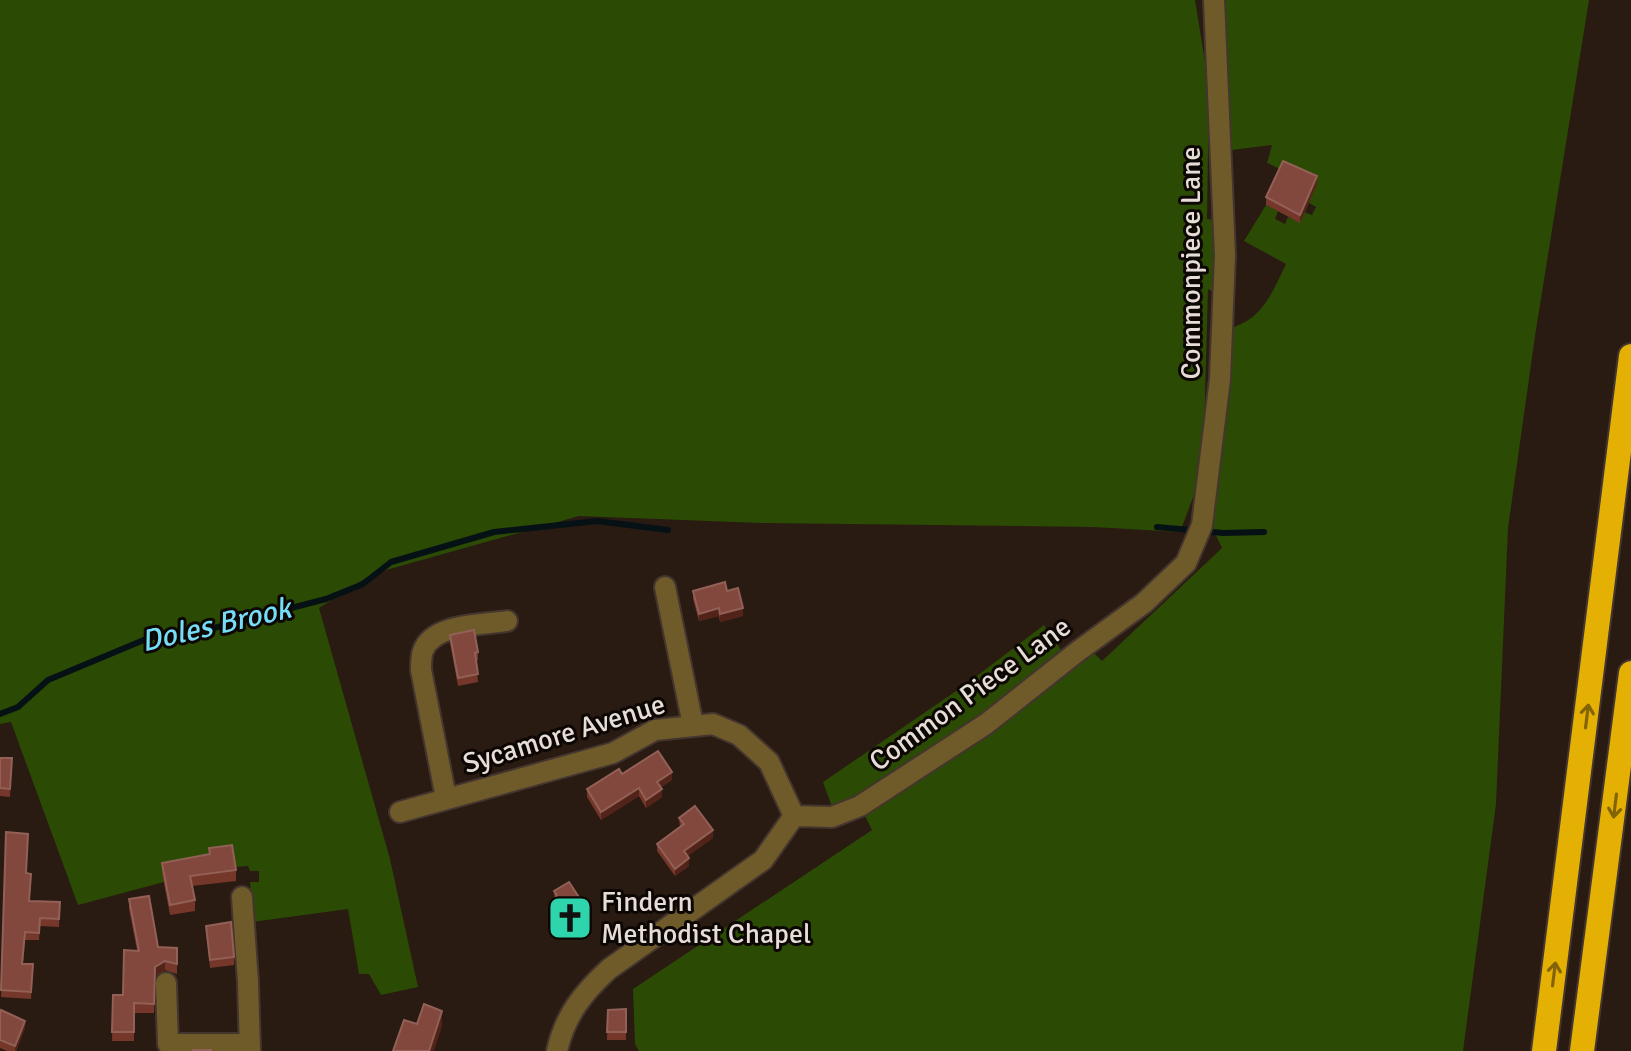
<svg xmlns="http://www.w3.org/2000/svg" width="1631" height="1051" font-family="Signika,sans-serif">
  <style>
    .green { fill: #2b4a04 }
    .lines { fill: none; stroke-linecap: round; stroke-linejoin: round }
    .stream { stroke: #051114; stroke-width: 6 }
    .minor-casing { stroke: #44352e; stroke-width: 24 }
    .highway-casing { stroke: #44352e; stroke-width: 28 }
    .minor { stroke: #6f5b2a; stroke-width: 20 }
    .highway { stroke: #e4b004; stroke-width: 24 }
    .wall { fill: #76372b }
    .shaded-wall { fill: #522419 }
    .building { fill: #82483d; stroke: #926056; stroke-width: 2 }
    .oneway { stroke: #836404 }
    .labels { text-anchor: middle; dominant-baseline: central; stroke-width: 6; stroke-linejoin: round; paint-order: stroke }
    .street-label { font-size: 28px; fill: #e7ddd7; stroke: #0d0704 }
    .poi-label { font-size: 28px; fill: #e7ddd7; stroke: #0d0704; text-anchor: start }
    .water-label { font-size: 30px; font-style: italic; fill: #76ddf9; stroke: #0d0704 }
  </style>
  <rect width="100%" height="100%" fill="#291a12"/>
  <!-- green -->
  <path class="green" d="M 0,0 L 1195,0 L 1209,86 L 1207,219 L 1223,221 L 1223,297 L 1208,289 L 1204,433 L 1197,487 L 1180,532 L 1093,527 L 760,523 L 579,516 L 372,574 L 319,608 L 390,859 L 418,987 L 381,995 L 369,974 L 359,974 L 348,909 L 253,922 L 250,882 L 259,882 L 259,871 L 250,871 L 248,866 L 234,867 L 233,855 L 164,882 L 78,905 L 11,722 L 0,724 Z
    M 1224,0 L 1589,0 L 1535,336 L 1508,528 L 1496,804 L 1463,1051 L 639,1051 L 635,1044 L 633,989 L 872,830 L 855,796 L 832,807 L 823,782 L 965,685 L 1044,625 L 1072,666 L 1090,649 L 1102,661 L 1222,548 L 1213,529 L 1234,327 C 1264,317 1273,290 1286,264 L 1244,241 L 1266,205 L 1278,211 L 1275,219 L 1285,224 L 1288,217 L 1300,222 L 1304,212 L 1312,215 L 1316,207 C 1293,195 1298,174 1267,163 L 1272,145 L 1232,150 Z"/>
  <g class="lines">
    <!-- stream -->
    <path class="stream" d="M 1157,527 L 1223,533 L 1264,532
      M 0,714 L 18,707 L 48,680 L 151,637 L 179,637 L 326,599 L 363,584 L 391,562 L 494,532 L 597,521 L 668,530"/>
    <!-- minor casing -->
    <g class="minor-casing">
      <path id="minor" d="M 665,587 L 693,725
        M 446,798 L 421,670 C 421,664 421,656 423,651 C 433,623 482,625 507,621
        M 400,812 L 613,753 L 655,730 L 713,724 L 739,735 L 769,762 L 794,816
        M 242,897 L 248,982 L 250,1051
        M 166,983 L 168,1044 L 250,1044
        M 557,1051 C 565,1015 583,993 609,969 L 763,860 L 794,816 L 832,817 L 860,806 L 986,724 L 1077,652 L 1144,603 L 1186,563 L 1202,525 L 1220,379 L 1225,255 L 1214,0"/>
    </g>
    <!-- highway casing -->
    <g class="highway-casing">
      <path id="highway" d="M 1544,1051 L 1631,356
        M 1582,1051 L 1631,673"/>
    </g>
    <!-- minor -->
    <use href="#minor" class="minor"/>
    <!-- highway -->
    <use href="#highway" class="highway"/>
  </g>
  <!-- wall -->
  <path class="wall" d="M 1317,184 L 1300,223 L 1266,205 L 1266,197 Z
    M 693,591 L 727,591 L 743,616 L 720,622 L 719,616 L 699,621 L 693,599 Z
    M 450,635 L 478,652 L 478,660 L 476,660 L 478,682 L 458,686 L 450,643 Z
    M 0,758 L 12,758 L 10,797 L 0,796 Z
    M 622,774 L 672,780 L 661,787 L 662,797 L 646,808 L 639,796 L 601,820 L 587,797 L 587,789 Z
    M 679,818 L 713,838 L 687,856 L 689,866 L 675,876 L 657,851 L 657,844 L 680,827 Z
    M 6,832 L 26,873 L 30,901 L 60,902 L 59,927 L 40,926 L 39,940 L 25,940 L 23,964 L 33,964 L 31,999 L 1,997 Z
    M 209,848 L 236,870 L 236,881 L 192,886 L 195,900 L 195,911 L 170,915 L 162,873 L 162,863 L 209,854 Z
    M 554,891 L 586,923 L 567,934 L 555,913 Z
    M 129,899 L 158,947 L 177,948 L 177,974 L 165,970 L 155,976 L 154,1013 L 134,1013 L 134,1041 L 112,1041 L 113,995 L 123,995 L 137,950 L 129,909 Z
    M 206,926 L 234,957 L 234,965 L 210,968 Z
    M 626,1009 L 626,1040 L 607,1040 L 608,1010 Z
    M 0,1014 L 25,1028 L 16,1051 L 7,1051 L 0,1048 Z"/>
  <!-- shaded-wall -->
  <path class="shaded-wall" d="M 1317,176 L 1317,184 L 1300,223 L 1300,215 Z
    M 719,608 L 719,616 L 699,621 L 699,614 Z
    M 743,608 L 743,616 L 720,622 L 720,614 Z
    M 672,772 L 672,780 L 657,789 L 657,782 Z
    M 639,788 L 639,796 L 601,820 L 601,812 Z
    M 662,789 L 662,797 L 646,808 L 646,800 Z
    M 713,830 L 713,838 L 684,859 L 684,851 Z
    M 689,858 L 689,866 L 675,876 L 675,869 Z
    M 586,908 L 586,923 L 567,934 L 567,918 Z
    M 165,961 L 165,970 L 155,976 L 154,1013 L 155,967 Z
    M 442,1011 L 442,1026 L 434,1051 L 429,1051 Z
    M 25,1021 L 25,1028 L 16,1051 L 15,1051 L 15,1046 Z"/>
  <!-- building -->
  <path class="building" d="M 1283,161 L 1317,176 L 1300,215 L 1266,197 Z
    M 725,582 L 727,591 L 738,588 L 743,608 L 720,614 L 719,608 L 699,614 L 693,591 Z
    M 474,630 L 478,652 L 475,653 L 478,674 L 458,678 L 450,635 Z
    M 658,751 L 672,772 L 657,782 L 662,789 L 646,800 L 639,788 L 601,812 L 587,789 L 619,769 L 622,774 Z
    M 0,758 L 12,758 L 10,789 L 0,788 Z
    M 695,806 L 713,830 L 684,851 L 689,858 L 675,869 L 657,844 L 684,824 L 679,818 Z
    M 6,832 L 28,834 L 26,873 L 31,874 L 29,901 L 60,902 L 59,919 L 40,918 L 39,933 L 25,932 L 22,964 L 33,964 L 31,992 L 1,990 Z
    M 232,845 L 236,870 L 190,876 L 195,900 L 170,905 L 162,863 L 210,854 L 209,848 Z
    M 569,882 L 586,908 L 567,918 L 555,898 L 557,896 L 554,891 Z
    M 149,896 L 158,947 L 177,948 L 177,964 L 165,961 L 155,967 L 154,1004 L 134,1003 L 134,1032 L 112,1032 L 113,995 L 123,995 L 124,950 L 139,951 L 129,899 Z
    M 231,922 L 234,957 L 210,960 L 206,926 Z
    M 424,1004 L 442,1011 L 429,1051 L 393,1051 L 404,1020 L 417,1024 Z
    M 626,1009 L 626,1032 L 607,1032 L 608,1010 Z
    M 1,1010 L 25,1021 L 15,1046 L 0,1040 L 0,1014 Z
    M 193,1050 L 211,1050 L 211,1051 L 193,1051 Z"/>
  <!-- one-way arrows -->
  <defs><path id="oneway-shaft" d="M-6 0H5M1.5-3L5.5 0L1.5 3" fill="none" stroke-width="1.6" stroke-linecap="round" stroke-linejoin="round" transform="scale(2)"/></defs>
  <g class="oneway">
    <use href="#oneway-shaft" transform="translate(1587 716) rotate(-83)"/>
    <use href="#oneway-shaft" transform="translate(1615 806) rotate(97)"/>
    <use href="#oneway-shaft" transform="translate(1554 974) rotate(-83)"/>
  </g>
  <!-- icons -->
  <defs>
    <g id="church-square" transform="scale(2.3)"><rect x="-9" y="-9" width="18" height="18" rx="4" fill="#2ed4ab" stroke="#0d0704"/><path d="M-1.2-6h2.4v3.5h3.3v2.4h-3.3V6h-2.4V-.1h-3.3v-2.4h3.3Z" fill="#111"/></g>
  </defs>
  <g fill-rule="evenodd">
    <use href="#church-square" x="570" y="918"/>
  </g>
  <g class="labels">
    <!-- street labels -->
    <g class="street-label">
      <text transform="translate(1191 263) rotate(-90)">Commonpiece Lane</text>
      <text transform="translate(970 694) rotate(-36)">Common Piece Lane</text>
      <text transform="translate(564 734) rotate(-17)">Sycamore Avenue</text>
    </g>
    <!-- poi labels -->
    <g class="poi-label">
      <text x="601" y="902">Findern<tspan x="601" dy="32">Methodist Chapel</tspan></text>
    </g>
    <!-- water labels -->
    <g class="water-label">
      <text transform="translate(216 625) rotate(-13)">Doles Brook</text>
    </g>
  </g>
</svg>
